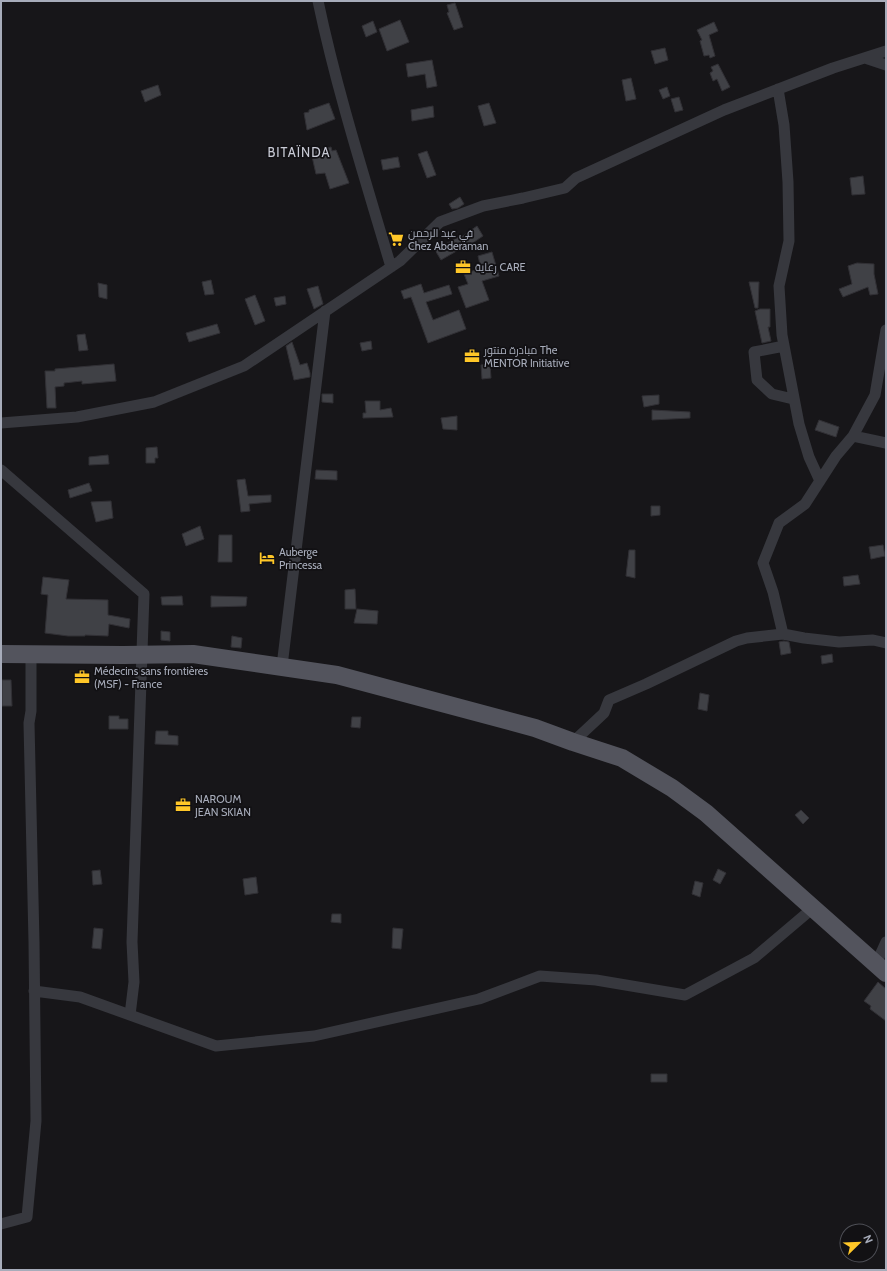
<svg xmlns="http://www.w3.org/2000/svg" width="887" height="1271" font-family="Cabin,Cairo,sans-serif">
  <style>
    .building { fill: #404146; stroke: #313035 }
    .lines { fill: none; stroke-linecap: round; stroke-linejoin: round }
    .street { stroke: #37383e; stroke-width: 11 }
    .primary { stroke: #53545d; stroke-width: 18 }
    .labels { text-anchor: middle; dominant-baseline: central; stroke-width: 3.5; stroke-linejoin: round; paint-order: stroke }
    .poi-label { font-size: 11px; fill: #a7acba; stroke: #121114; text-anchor: start }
    .quarter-label { font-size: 13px; letter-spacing: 1px; fill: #c9cbd6; stroke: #121114 }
  </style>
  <rect width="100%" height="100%" fill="#171619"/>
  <!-- building -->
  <path class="building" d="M 455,3 L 463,27 L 454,30 L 447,13 L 449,12 L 447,5 Z
    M 400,20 L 409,42 L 387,51 L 379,29 Z
    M 373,21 L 377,32 L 366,37 L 362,26 Z
    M 714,22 L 718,31 L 709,35 L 715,56 L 710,58 L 709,55 L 704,56 L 700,41 L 702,40 L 697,30 Z
    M 665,48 L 668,60 L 655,64 L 651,51 Z
    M 432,60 L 437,86 L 427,88 L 425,74 L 408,77 L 406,64 Z
    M 718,64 L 730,87 L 722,91 L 717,79 L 713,81 L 710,73 L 713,71 L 711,67 Z
    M 631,78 L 636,99 L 626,101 L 622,80 Z
    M 158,85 L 161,95 L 145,102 L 141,91 Z
    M 667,87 L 670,96 L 663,99 L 659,90 Z
    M 679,97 L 683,110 L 675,112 L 671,99 Z
    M 329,103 L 335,119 L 307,130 L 304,113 L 309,112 L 309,110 Z
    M 489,103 L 496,123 L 484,126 L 478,106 Z
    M 433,106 L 434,117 L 412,121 L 411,110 Z
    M 331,147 L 332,151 L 336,150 L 349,183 L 330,189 L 325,173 L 316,174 L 311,152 Z
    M 427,151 L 436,175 L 427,178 L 418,154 Z
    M 398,157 L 400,167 L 383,170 L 381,160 Z
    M 863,176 L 865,194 L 852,195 L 850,178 Z
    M 460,197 L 464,204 L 458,208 L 452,209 L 449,204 Z
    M 477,226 L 483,236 L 468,246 L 467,245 L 441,260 L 435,250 L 460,236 L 460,238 Z
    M 492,252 L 499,276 L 482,281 L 489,300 L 466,308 L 458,287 L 468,284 L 464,274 L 481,268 L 478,256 Z
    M 857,263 L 874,264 L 874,274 L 878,294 L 870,295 L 868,287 L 843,297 L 839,289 L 852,284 L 848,266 Z
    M 211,280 L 214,294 L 205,295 L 202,282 Z
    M 749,282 L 759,282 L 758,308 L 755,308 Z
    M 98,283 L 107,285 L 107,299 L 99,297 Z
    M 421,284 L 424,293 L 449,285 L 452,294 L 426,302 L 433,320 L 459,310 L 466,329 L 428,343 L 411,297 L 404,299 L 401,291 Z
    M 318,286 L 323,304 L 314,309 L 307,289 Z
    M 255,295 L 265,321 L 255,325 L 245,299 Z
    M 285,296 L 286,304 L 276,306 L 274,298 Z
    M 760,309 L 770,309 L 770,327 L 768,327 L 771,341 L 762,343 L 755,311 Z
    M 217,324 L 220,333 L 189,342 L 186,333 Z
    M 85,334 L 88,350 L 79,351 L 77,335 Z
    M 371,341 L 372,349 L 362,351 L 360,343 Z
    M 292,342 L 300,365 L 307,363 L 310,373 L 310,377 L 294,380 L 286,346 Z
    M 114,364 L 116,381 L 82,384 L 82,381 L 64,383 L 64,386 L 55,387 L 56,408 L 47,408 L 45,371 L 55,371 L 55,369 Z
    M 490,364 L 491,378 L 482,379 L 481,365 Z
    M 322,394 L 333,394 L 333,403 L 322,402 Z
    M 659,395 L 659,404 L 644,407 L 642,396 Z
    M 365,401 L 380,401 L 380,410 L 391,408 L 393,417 L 363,418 L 363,413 L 366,413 Z
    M 652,410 L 690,412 L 690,418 L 652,420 Z
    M 457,416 L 457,430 L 443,429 L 441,418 Z
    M 819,420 L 839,427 L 836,437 L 815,430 Z
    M 157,447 L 158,458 L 155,458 L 155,463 L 146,463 L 146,448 Z
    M 108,455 L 109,464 L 89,465 L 89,457 Z
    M 316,470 L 337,471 L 337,480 L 315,479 Z
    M 245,479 L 248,496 L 271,495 L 271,502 L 249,504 L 250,511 L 241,512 L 237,480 Z
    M 89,483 L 92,491 L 70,498 L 68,490 Z
    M 111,501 L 113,518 L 96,522 L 91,502 Z
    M 651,506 L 660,506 L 660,515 L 651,516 Z
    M 200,526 L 204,539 L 186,546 L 182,534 Z
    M 219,535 L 232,535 L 232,562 L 218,562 Z
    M 883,545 L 885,556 L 871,559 L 869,547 Z
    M 629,550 L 635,550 L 635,578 L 626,576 Z
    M 858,575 L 860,584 L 844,586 L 843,577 Z
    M 43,577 L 69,580 L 66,599 L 108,600 L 108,615 L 130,619 L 129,628 L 109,624 L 108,636 L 85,635 L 85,636 L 68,636 L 45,633 L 48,595 L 41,594 Z
    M 355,589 L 356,609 L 345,609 L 345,590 Z
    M 182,596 L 183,605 L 162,605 L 161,597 Z
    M 211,596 L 247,597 L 246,606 L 211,607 Z
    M 357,609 L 378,611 L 377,624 L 354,623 Z
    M 161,631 L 170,632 L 170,641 L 161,640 Z
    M 232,636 L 242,638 L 241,648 L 231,647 Z
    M 784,641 L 789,642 L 791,653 L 781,655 L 779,642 Z
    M 832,654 L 833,662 L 822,664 L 821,656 Z
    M 2,680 L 11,680 L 12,706 L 2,706 Z
    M 700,693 L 709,695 L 707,711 L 698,709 Z
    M 109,716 L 119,716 L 119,719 L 128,719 L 128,729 L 109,729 Z
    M 352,717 L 361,717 L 360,728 L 351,727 Z
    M 156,731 L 168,731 L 168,735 L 178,736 L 178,745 L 155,744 Z
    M 801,810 L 809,818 L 803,824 L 795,815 Z
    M 718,869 L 726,873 L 720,884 L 713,880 Z
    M 100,870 L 102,884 L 93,885 L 92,871 Z
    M 256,877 L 258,893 L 245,895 L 243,879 Z
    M 695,881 L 703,883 L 700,897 L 692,894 Z
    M 332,914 L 341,914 L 341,923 L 331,922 Z
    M 94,928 L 103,929 L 101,949 L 92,948 Z
    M 393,928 L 403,929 L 401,949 L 392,948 Z
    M 878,982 L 886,989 L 886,1021 L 870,1009 L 871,1006 L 864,1001 Z
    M 651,1074 L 667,1074 L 667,1082 L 651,1082 Z"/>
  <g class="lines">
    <!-- street -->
    <path class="street" d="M 318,1 C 337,91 365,179 391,267
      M 865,58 L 886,65
      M 778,89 L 784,125 L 788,182 L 789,241 L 779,286 L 782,335 L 799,424 L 809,457 L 820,481
      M 784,346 L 754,352 L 757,380 L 772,394 L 793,399
      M 1,423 L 77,417 L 154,402 L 244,366 L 400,261 L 440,222 L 483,206 L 523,198 L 565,188 L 576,178 L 724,110 L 833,68 L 886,51
      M 853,436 L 886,443
      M 1,470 L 144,594 L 132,942 L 134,982 L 130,1015
      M 783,634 L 773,592 L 763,563 L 779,523 L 805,504 L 836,456 L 853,436 L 875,395 L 886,330
      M 282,666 L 325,311
      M 573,742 L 604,713 L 609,700 L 646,684 L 736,641 L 747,638 L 783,634 L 804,638 L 839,642 L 873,640 L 886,643
      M 876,964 L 886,942
      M 34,991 L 80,997 L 216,1046 L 314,1036 L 479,999 L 540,976 L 596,980 L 685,995 L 754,958 L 813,908
      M 1,1224 L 27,1217 L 36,1121 L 34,942 L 29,723 L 31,711 L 31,655"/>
    <!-- primary -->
    <path class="primary" d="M 1,654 L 123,655 L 193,654 L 337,675 L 535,728 L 573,742 L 622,758 L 672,788 L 706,813 L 886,973"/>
  </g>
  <!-- icons -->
  <defs>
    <g id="supermarket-bare" transform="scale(1.2)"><path d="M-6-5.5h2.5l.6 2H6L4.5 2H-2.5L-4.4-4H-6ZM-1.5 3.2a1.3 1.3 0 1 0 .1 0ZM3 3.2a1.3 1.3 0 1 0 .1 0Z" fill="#ffc728" stroke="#121114" stroke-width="2.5" paint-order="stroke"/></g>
    <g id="office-bare" transform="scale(1.2)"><path d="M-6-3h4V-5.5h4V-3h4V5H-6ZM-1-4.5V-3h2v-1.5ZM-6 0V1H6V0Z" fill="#ffc728" stroke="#121114" stroke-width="2.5" paint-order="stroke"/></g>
    <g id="hotel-bare" transform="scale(1.2)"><path d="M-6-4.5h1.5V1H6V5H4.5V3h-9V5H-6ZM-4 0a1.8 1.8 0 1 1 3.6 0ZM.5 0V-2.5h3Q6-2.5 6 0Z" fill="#ffc728" stroke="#121114" stroke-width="2.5" paint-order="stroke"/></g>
  </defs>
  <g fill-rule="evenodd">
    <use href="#supermarket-bare" x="396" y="239"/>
    <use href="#office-bare" x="463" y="267"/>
    <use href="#office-bare" x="472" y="356"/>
    <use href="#hotel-bare" x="267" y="558"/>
    <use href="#office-bare" x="82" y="677"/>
    <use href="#office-bare" x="183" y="805"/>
  </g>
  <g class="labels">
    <!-- poi labels -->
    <g class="poi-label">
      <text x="408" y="233">في عبد الرحمن<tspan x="408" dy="13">Chez Abderaman</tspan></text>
      <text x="475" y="267">رعاية CARE</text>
      <text x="484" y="350">مبادرة منتور The<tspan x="484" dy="13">MENTOR Initiative</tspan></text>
      <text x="279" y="552">Auberge<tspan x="279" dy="13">Princessa</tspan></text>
      <text x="94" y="671">Médecins sans frontières<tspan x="94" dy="13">(MSF) - France</tspan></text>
      <text x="195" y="799">NAROUM<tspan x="195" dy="13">JEAN SKIAN</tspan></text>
    </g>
    <!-- quarter labels -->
    <g class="quarter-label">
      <text x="299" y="152">BITAÏNDA</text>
    </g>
  </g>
  <!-- border -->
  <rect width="887" height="1271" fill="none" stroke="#a7acba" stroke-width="4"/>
  <!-- north arrow -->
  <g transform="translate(859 1243) rotate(67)"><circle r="19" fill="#121114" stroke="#4e4f56"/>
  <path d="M0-3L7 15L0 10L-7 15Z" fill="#ffc728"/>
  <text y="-6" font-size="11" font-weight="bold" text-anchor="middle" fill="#a7acba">N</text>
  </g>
</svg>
